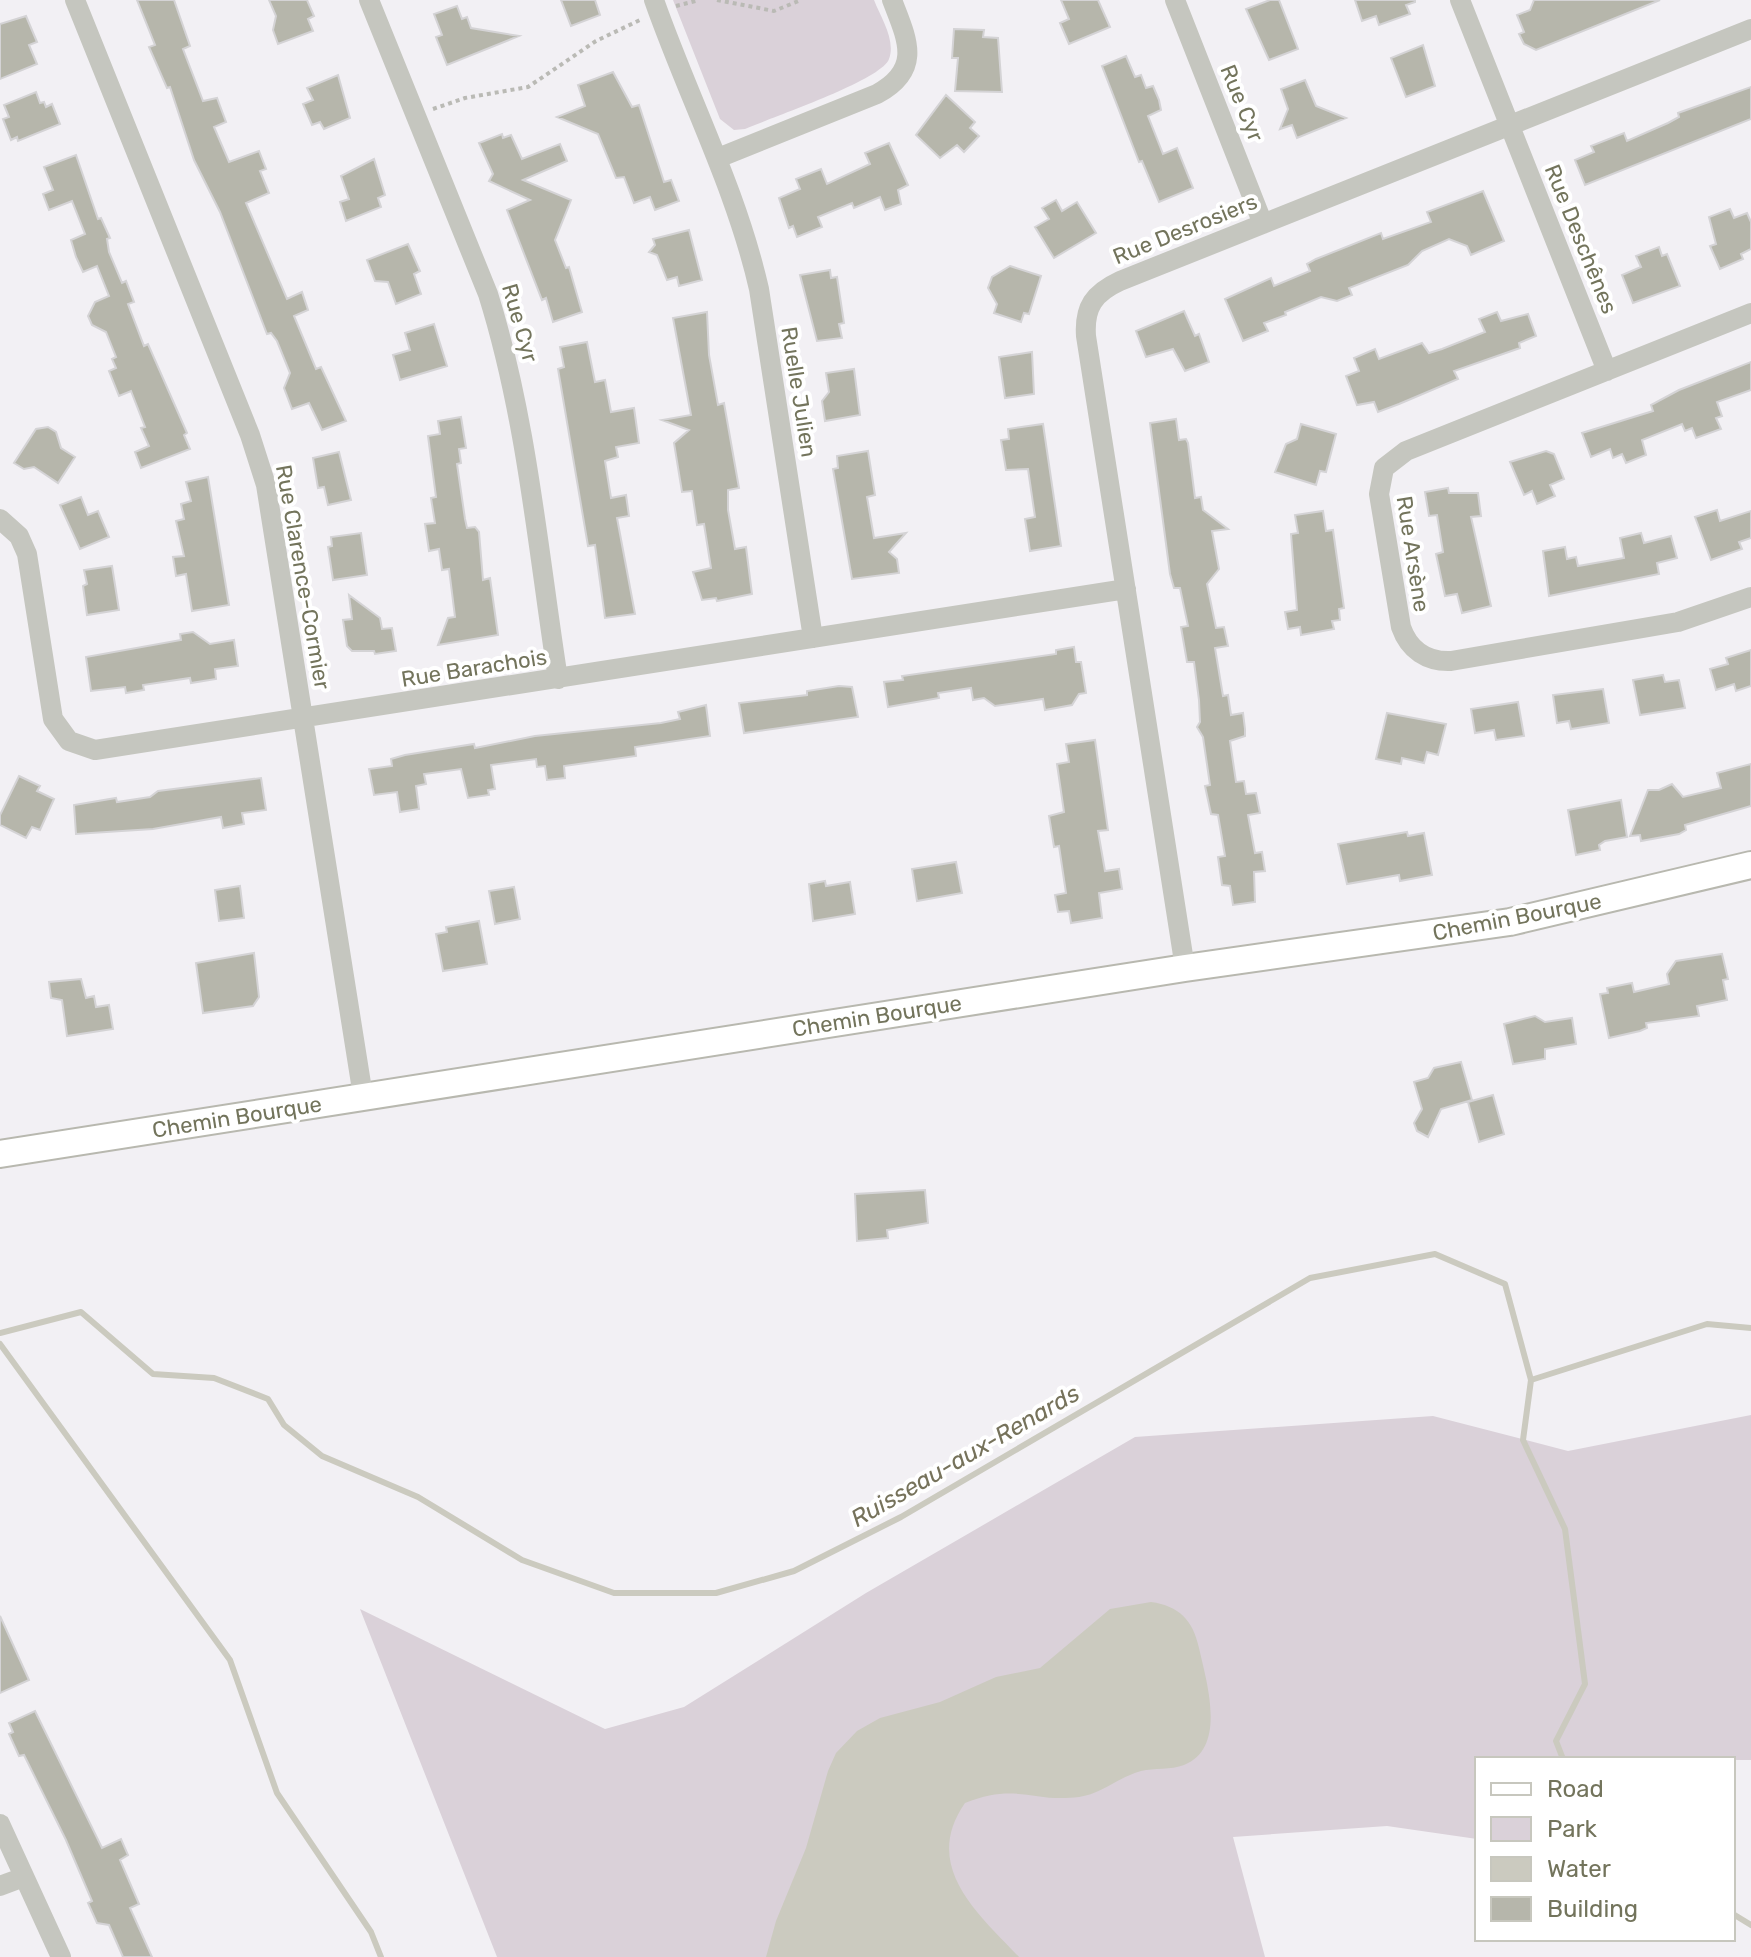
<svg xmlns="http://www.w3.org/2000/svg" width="1751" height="1957" font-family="Rubik,sans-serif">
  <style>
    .green { fill: #dad1d9 }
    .water { fill: #cbcabf }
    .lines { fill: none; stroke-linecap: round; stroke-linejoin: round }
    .stream { stroke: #cbcabf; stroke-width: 6 }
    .building { fill: #b6b6ab; stroke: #d4d3d5; stroke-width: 2 }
    .secondary-casing { stroke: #b8b8af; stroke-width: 30 }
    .path { stroke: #babab5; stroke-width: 4; stroke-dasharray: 4 4; stroke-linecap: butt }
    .street { stroke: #c5c6bf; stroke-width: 20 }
    .secondary { stroke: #fff; stroke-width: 26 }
    .labels { text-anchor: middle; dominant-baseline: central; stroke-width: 8; stroke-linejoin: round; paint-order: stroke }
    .street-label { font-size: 22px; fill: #73745c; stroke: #fff }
    .water-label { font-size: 24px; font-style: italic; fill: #76725b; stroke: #fff }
  </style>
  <rect width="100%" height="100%" fill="#f2f0f4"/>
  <!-- green -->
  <path class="green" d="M 673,0 L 874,0 C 881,18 896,40 889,59 C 882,80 770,118 745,129 L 734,130 L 720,119 Z
    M 1751,1415 L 1751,1760 L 1477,1759 L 1477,1839 L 1387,1826 L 1233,1837 L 1265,1957 L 497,1957 L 360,1609 L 605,1729 L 684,1707 L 866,1593 L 1135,1437 L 1433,1416 L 1568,1451 Z"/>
  <!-- water -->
  <path class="water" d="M 1151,1602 C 1179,1606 1193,1620 1199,1648 C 1206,1680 1228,1748 1184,1765 C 1171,1770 1154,1768 1141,1771 C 1119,1777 1101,1794 1079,1797 C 1032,1803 1017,1782 965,1803 C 921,1866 978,1914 1019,1957 L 766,1957 L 776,1921 L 806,1848 L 828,1771 L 836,1753 L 857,1731 L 880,1718 L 940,1702 L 996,1677 L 1040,1668 L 1110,1609 Z"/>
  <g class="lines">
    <!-- stream -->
    <path class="stream" d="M 0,1333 L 81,1312 L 153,1374 L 214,1378 L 268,1399 L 284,1425 L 322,1456 L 418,1497 L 522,1560 L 614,1593 L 716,1593 L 794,1571 L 901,1517 L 1310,1278 L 1435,1254 L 1505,1284 L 1531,1380 L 1523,1440 L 1565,1529 L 1585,1684 L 1556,1741 L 1563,1759
      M 0,1344 L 230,1660 L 277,1793 L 371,1932 L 381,1957
      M 1531,1380 L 1707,1324 L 1751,1328
      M 1733,1914 L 1751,1925"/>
  </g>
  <!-- building -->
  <path class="building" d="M 137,0 L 174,0 L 190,46 L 183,49 L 203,101 L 217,98 L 226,122 L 214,127 L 229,162 L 259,151 L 266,169 L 260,171 L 269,193 L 246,203 L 287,299 L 302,292 L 308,310 L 294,316 L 316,369 L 321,367 L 346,421 L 322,430 L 309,403 L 292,409 L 284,388 L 290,373 L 277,341 L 271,333 L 267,334 L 220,212 L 194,160 L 170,87 L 167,88 L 149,47 L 155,45 Z
    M 269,0 L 307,0 L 314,16 L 308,19 L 313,31 L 278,44 L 273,30 L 276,16 Z
    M 561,0 L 595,0 L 600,15 L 571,26 Z
    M 1061,0 L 1098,0 L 1110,27 L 1069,44 L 1060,23 L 1069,19 Z
    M 1270,0 L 1279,0 L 1298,49 L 1269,60 L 1246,9 Z
    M 1355,0 L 1415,0 L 1415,2 L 1406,5 L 1410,14 L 1379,25 L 1376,16 L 1362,21 Z
    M 1534,0 L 1660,0 L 1536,50 L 1524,44 L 1519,34 L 1524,32 L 1517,15 L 1530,10 Z
    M 457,6 L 462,19 L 467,17 L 471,28 L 519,36 L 447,65 L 436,37 L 442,35 L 434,14 Z
    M 26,16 L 37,42 L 29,45 L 37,64 L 0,79 L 0,24 Z
    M 954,29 L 984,30 L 983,37 L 998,38 L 1002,92 L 955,91 L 958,58 L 952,58 Z
    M 1423,45 L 1435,86 L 1406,97 L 1391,58 Z
    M 1126,56 L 1135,77 L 1141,75 L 1146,88 L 1153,86 L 1159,100 L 1161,110 L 1148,116 L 1163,154 L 1177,148 L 1193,188 L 1159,202 L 1142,161 L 1139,162 L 1102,66 Z
    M 613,72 L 632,107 L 639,105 L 664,182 L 671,180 L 679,201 L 655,210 L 650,197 L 634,203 L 624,177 L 616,178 L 598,134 L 557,117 L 585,106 L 578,85 Z
    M 338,75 L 350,118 L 324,129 L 320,122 L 312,125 L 303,104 L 313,100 L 307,88 Z
    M 1305,80 L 1316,106 L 1346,118 L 1297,138 L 1292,125 L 1280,129 L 1288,109 L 1281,89 Z
    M 1751,87 L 1751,119 L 1585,185 L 1575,160 L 1594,152 L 1591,146 L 1624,133 L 1627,141 L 1668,123 L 1679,117 L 1678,113 Z
    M 36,92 L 40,103 L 44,102 L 46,107 L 52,104 L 60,124 L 18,141 L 17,137 L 11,140 L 3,119 L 9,117 L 4,105 Z
    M 946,95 L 975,122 L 970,128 L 979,136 L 964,152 L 957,145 L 940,158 L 916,135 Z
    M 502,134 L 503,138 L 511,135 L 522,159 L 560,144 L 567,161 L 523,180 L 571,200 L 555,240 L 566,268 L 569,267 L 582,312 L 553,322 L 546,298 L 542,300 L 507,210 L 530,200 L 489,181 L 493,174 L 479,143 Z
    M 889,143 L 908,185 L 898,190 L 901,204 L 885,210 L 880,197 L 854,208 L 852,203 L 818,217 L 822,227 L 797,237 L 793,226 L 789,228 L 779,198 L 800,189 L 796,179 L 821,169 L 827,184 L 870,164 L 865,153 Z
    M 76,155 L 98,219 L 101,218 L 110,238 L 107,239 L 109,252 L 122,283 L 126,281 L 134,302 L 128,304 L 144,346 L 148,344 L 187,433 L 184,435 L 190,449 L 141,468 L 135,452 L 149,446 L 141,428 L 145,427 L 131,391 L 119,396 L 109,371 L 116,368 L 112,359 L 116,357 L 106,332 L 92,325 L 88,316 L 95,302 L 109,296 L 97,266 L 83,272 L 76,257 L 71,240 L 85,234 L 72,201 L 49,210 L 43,194 L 53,190 L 44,167 Z
    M 374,159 L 385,195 L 378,198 L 381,207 L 346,221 L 340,202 L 349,199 L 341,176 Z
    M 1483,191 L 1504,241 L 1471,255 L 1467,246 L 1449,239 L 1422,251 L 1408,265 L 1349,288 L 1352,295 L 1337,301 L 1321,297 L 1285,312 L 1286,315 L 1264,323 L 1268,331 L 1243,341 L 1225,299 L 1271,278 L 1274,286 L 1310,271 L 1307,264 L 1316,259 L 1381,233 L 1383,239 L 1431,222 L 1427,212 Z
    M 1056,200 L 1062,211 L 1077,202 L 1096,233 L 1054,258 L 1035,227 L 1049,219 L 1042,208 Z
    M 1730,209 L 1734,218 L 1747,213 L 1751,222 L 1751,249 L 1741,254 L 1743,259 L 1720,269 L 1710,246 L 1716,244 L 1709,217 Z
    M 689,230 L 702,280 L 679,286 L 677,277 L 667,280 L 657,255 L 649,252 L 655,245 L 653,239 Z
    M 408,244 L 420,271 L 414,274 L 421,294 L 396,304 L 388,282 L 375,281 L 367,260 Z
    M 1659,247 L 1662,256 L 1667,254 L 1680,286 L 1633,303 L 1622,275 L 1641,267 L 1636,256 Z
    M 1010,266 L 1041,276 L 1029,314 L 1024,313 L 1021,322 L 994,313 L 997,304 L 988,288 L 992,277 Z
    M 830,270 L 831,278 L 837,277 L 844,323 L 839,324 L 842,338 L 817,341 L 800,275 Z
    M 1184,311 L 1195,336 L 1199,334 L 1209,362 L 1185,371 L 1173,349 L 1146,357 L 1136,331 Z
    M 707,312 L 709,355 L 718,405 L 724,403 L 739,488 L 728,490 L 728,510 L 735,549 L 746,547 L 752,594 L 717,601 L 716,598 L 702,600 L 693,572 L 711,568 L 704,524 L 697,525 L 692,491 L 682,492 L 674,443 L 689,430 L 662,420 L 691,415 L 673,318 Z
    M 1497,312 L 1501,321 L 1528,314 L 1536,336 L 1519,343 L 1520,348 L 1454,371 L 1458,379 L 1399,404 L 1378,412 L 1374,402 L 1357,405 L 1346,376 L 1359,371 L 1354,358 L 1375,349 L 1379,359 L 1422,343 L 1429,353 L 1442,349 L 1485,332 L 1479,319 Z
    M 434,324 L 447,366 L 400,380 L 393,355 L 410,350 L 405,333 Z
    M 587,342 L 595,382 L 605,380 L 611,412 L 634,408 L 639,443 L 616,447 L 618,457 L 605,461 L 611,498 L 626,495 L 629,516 L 617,518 L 635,614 L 605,618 L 595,545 L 588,546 L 558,369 L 564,367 L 560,347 Z
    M 1032,352 L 1034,394 L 1005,398 L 999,357 Z
    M 1751,362 L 1751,390 L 1717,402 L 1722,416 L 1716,418 L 1721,429 L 1696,438 L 1692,428 L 1685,431 L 1682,424 L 1642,440 L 1646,455 L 1626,463 L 1622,454 L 1613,458 L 1610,449 L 1591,457 L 1582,433 L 1653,411 L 1651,405 L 1679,390 Z
    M 854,369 L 860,415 L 825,421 L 822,401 L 829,392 L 826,373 Z
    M 461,417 L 466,448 L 459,449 L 461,463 L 457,464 L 465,519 L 467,528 L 475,527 L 479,532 L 483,580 L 490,578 L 498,635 L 438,645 L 448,618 L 455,617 L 449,569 L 442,570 L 439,549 L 429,551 L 425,524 L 435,523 L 431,498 L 436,497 L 428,436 L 440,434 L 438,421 Z
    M 1176,419 L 1179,440 L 1186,439 L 1188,443 L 1195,498 L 1201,497 L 1203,510 L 1228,529 L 1212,531 L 1219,569 L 1207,584 L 1216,628 L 1224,627 L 1228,646 L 1215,648 L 1223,696 L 1228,695 L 1231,715 L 1243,713 L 1245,729 L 1245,736 L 1230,741 L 1236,782 L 1244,781 L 1246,794 L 1256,793 L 1260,813 L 1248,815 L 1255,853 L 1262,852 L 1265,871 L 1254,872 L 1255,902 L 1233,905 L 1230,886 L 1222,885 L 1218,857 L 1225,856 L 1218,815 L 1211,814 L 1205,786 L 1210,785 L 1203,737 L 1197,727 L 1200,722 L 1199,700 L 1194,662 L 1187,662 L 1181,627 L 1188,626 L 1180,588 L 1174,588 L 1170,574 L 1150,423 Z
    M 1043,424 L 1061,546 L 1030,551 L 1025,519 L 1035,517 L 1028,469 L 1006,470 L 1001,440 L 1009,439 L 1008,429 Z
    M 1301,424 L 1336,434 L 1326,472 L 1320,471 L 1316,485 L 1275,472 L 1286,444 L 1297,439 Z
    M 48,427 L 56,432 L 61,448 L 75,457 L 58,483 L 34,467 L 24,469 L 14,463 L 36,429 Z
    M 868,451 L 875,495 L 867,497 L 874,538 L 906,533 L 889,552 L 897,559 L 899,573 L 852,579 L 833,469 L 838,468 L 837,456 Z
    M 1546,451 L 1554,454 L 1564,479 L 1550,485 L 1555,496 L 1537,504 L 1532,491 L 1524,495 L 1510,462 Z
    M 339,452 L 351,500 L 328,505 L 324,487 L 318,488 L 313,458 Z
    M 208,477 L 229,605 L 192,611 L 186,574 L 176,576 L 173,557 L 184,556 L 176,521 L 184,519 L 181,504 L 191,501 L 186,482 Z
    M 1448,488 L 1449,493 L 1478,493 L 1481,516 L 1471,517 L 1491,606 L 1462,613 L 1457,594 L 1445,596 L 1436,554 L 1443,552 L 1437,515 L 1429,516 L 1425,492 Z
    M 81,497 L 88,515 L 98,511 L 109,537 L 80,549 L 60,505 Z
    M 1717,510 L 1720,521 L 1751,511 L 1751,538 L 1739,542 L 1742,549 L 1711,560 L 1695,517 Z
    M 1323,511 L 1326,531 L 1333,530 L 1344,608 L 1339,609 L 1340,620 L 1332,621 L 1334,629 L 1301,635 L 1300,627 L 1288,629 L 1285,612 L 1297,610 L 1291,534 L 1298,533 L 1295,515 Z
    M 361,533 L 367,575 L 333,580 L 328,547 L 332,546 L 331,537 Z
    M 1641,533 L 1644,543 L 1671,536 L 1677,558 L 1657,563 L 1659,574 L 1549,596 L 1543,551 L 1565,547 L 1567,559 L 1576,557 L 1578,566 L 1624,558 L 1620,538 Z
    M 112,566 L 119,610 L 87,615 L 83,586 L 87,584 L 84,570 Z
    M 349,595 L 380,618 L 382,629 L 392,628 L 396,651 L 375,654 L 374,651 L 352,651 L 347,646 L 343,620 L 352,619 Z
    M 193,632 L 210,644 L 234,640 L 238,666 L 215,669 L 216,679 L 191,683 L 190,678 L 143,685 L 144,690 L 126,693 L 125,687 L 91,691 L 86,657 L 181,640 L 180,634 Z
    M 1074,647 L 1076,662 L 1081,662 L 1086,693 L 1079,694 L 1072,705 L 1045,710 L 1043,699 L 995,706 L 984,698 L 973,700 L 971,688 L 938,693 L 939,698 L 888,707 L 884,682 L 903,680 L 902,676 L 1056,654 L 1056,650 Z
    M 1751,650 L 1751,686 L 1736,691 L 1734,684 L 1716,690 L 1710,669 L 1728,664 L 1726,658 Z
    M 1663,675 L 1665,682 L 1679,680 L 1685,708 L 1640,715 L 1633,680 Z
    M 839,686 L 852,687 L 858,717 L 744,733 L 739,703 L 807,695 L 807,691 Z
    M 1603,689 L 1609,723 L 1571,729 L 1569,721 L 1557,723 L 1553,695 Z
    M 1518,702 L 1524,736 L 1496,740 L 1494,730 L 1475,733 L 1471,709 Z
    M 706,705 L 710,736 L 635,747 L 636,756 L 564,766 L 565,778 L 547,780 L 545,766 L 537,767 L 536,759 L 491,765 L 495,789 L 488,790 L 489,795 L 468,798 L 461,769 L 424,774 L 426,784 L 416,786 L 419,809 L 400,812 L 397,792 L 374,795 L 369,769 L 392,766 L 391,759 L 405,755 L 474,744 L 475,748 L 535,736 L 661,723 L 680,719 L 678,712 Z
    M 1387,713 L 1446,724 L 1438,755 L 1427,752 L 1424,763 L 1402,758 L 1401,764 L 1376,759 Z
    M 1095,740 L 1108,830 L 1098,831 L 1105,871 L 1119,869 L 1122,889 L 1099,893 L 1102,918 L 1071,923 L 1069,911 L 1058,912 L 1055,895 L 1066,893 L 1059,846 L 1054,847 L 1049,816 L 1064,812 L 1057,764 L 1069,762 L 1066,744 Z
    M 1751,764 L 1751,806 L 1685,825 L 1686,830 L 1679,834 L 1641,841 L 1640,835 L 1630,836 L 1648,790 L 1659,790 L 1672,784 L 1683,797 L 1721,788 L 1717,773 Z
    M 19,776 L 40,786 L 37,791 L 54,799 L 40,830 L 32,827 L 26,838 L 0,825 L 0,815 Z
    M 261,778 L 266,810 L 242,813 L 244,824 L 223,828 L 221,817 L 153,829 L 76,834 L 74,805 L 116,798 L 117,802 L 150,797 L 158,791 Z
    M 1621,800 L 1627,837 L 1605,841 L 1599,845 L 1600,850 L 1576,855 L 1568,810 Z
    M 1407,832 L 1408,836 L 1424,833 L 1432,875 L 1400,881 L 1399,875 L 1347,884 L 1338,844 Z
    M 956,862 L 962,893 L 917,901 L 912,869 Z
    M 825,881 L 826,886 L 850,882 L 855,914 L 813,921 L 809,884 Z
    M 240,886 L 244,918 L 219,921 L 215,890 Z
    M 514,887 L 520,919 L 495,924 L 489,891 Z
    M 479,921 L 487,964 L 443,971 L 436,934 L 447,932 L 446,927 Z
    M 254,953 L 259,997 L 253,1006 L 203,1013 L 196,963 Z
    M 1722,954 L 1728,979 L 1723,980 L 1727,1000 L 1697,1006 L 1699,1016 L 1646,1023 L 1647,1028 L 1640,1031 L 1609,1038 L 1600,994 L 1608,993 L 1607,988 L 1632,983 L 1634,992 L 1669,984 L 1667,974 L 1676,961 Z
    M 81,979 L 86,998 L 94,996 L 96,1007 L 109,1005 L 113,1029 L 67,1036 L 62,1000 L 51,998 L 49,982 Z
    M 1535,1016 L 1545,1022 L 1572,1018 L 1576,1044 L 1545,1049 L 1545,1059 L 1513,1064 L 1504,1024 Z
    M 1461,1062 L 1472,1100 L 1441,1109 L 1428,1137 L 1417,1131 L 1414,1123 L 1422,1109 L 1414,1082 L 1428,1078 L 1434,1068 Z
    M 1493,1095 L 1504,1134 L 1479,1142 L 1468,1102 Z
    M 925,1190 L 928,1223 L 887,1230 L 888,1238 L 857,1241 L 855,1194 Z
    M 0,1616 L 29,1680 L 0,1693 Z
    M 35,1711 L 102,1848 L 121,1839 L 128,1855 L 120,1860 L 139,1904 L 130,1908 L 152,1957 L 123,1957 L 109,1925 L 97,1923 L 88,1903 L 92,1901 L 66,1840 L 28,1763 L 24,1755 L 19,1756 L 9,1734 L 13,1732 L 9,1723 Z"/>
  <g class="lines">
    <!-- secondary casing -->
    <g class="secondary-casing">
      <path id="secondary" d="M 0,1154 L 1185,968 L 1510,922 L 1751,865"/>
    </g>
    <!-- path -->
    <path class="path" d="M 717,0 L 774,11 L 801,0
      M 676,6 L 699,0
      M 433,109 L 465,98 L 528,87 L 596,41 L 642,19"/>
    <!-- street -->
    <path class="street" d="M 75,0 L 250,435 L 266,485 L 363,1096
      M 369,0 L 488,294 C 527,418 538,551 558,679
      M 654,0 C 688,97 736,188 759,289 L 813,638
      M 1175,0 L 1263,224
      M 1460,0 L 1607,371
      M 718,158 L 877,94 C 923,69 907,39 892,0
      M 1751,313 L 1406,451 L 1384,468 L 1379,494 L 1401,627 C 1409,650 1427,662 1451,661 L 1678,622 L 1751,597
      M 0,519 L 19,536 L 27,554 L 53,719 L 69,741 L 95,750 L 1126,589
      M 1185,968 L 1086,336 C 1084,307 1094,293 1120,281 L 1751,29
      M 0,1824 L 61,1957
      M 0,1886 L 24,1877"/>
    <!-- secondary -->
    <use href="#secondary" class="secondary"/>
  </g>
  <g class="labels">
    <!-- street labels -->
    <g class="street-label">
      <text transform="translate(1242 103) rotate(68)">Rue Cyr</text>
      <text transform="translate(1185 229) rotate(-22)">Rue Desrosiers</text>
      <text transform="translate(1581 239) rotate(68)">Rue Deschênes</text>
      <text transform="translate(520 323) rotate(74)">Rue Cyr</text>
      <text transform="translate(799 392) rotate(81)">Ruelle Julien</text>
      <text transform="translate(1413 554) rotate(81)">Rue Arsène</text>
      <text transform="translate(303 577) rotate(80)">Rue Clarence-Cormier</text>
      <text transform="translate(474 668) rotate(-9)">Rue Barachois</text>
      <text transform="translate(1517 917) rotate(-11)">Chemin Bourque</text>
      <text transform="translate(877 1016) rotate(-9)">Chemin Bourque</text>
      <text transform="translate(237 1117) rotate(-9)">Chemin Bourque</text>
    </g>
    <!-- water labels -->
    <g class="water-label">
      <text transform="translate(965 1456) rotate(-30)">Ruisseau-aux-Renards</text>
    </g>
  </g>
  <!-- legend -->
  <rect x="1475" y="1757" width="260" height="184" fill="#ffffff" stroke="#c7c7be" stroke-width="2"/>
  <rect x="1491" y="1783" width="40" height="12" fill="#ffffff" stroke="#c7c7be" stroke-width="2"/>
  <text x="1547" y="1797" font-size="24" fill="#73745c">Road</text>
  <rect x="1491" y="1817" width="40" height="24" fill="#dad1d9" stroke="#c7c7be" stroke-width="2"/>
  <text x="1547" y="1837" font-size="24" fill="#73745c">Park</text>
  <rect x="1491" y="1857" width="40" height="24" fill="#cbcabf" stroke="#c7c7be" stroke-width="2"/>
  <text x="1547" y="1877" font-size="24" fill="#73745c">Water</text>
  <rect x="1491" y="1897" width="40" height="24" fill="#b6b6ab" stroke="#c7c7be" stroke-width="2"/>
  <text x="1547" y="1917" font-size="24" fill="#73745c">Building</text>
</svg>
